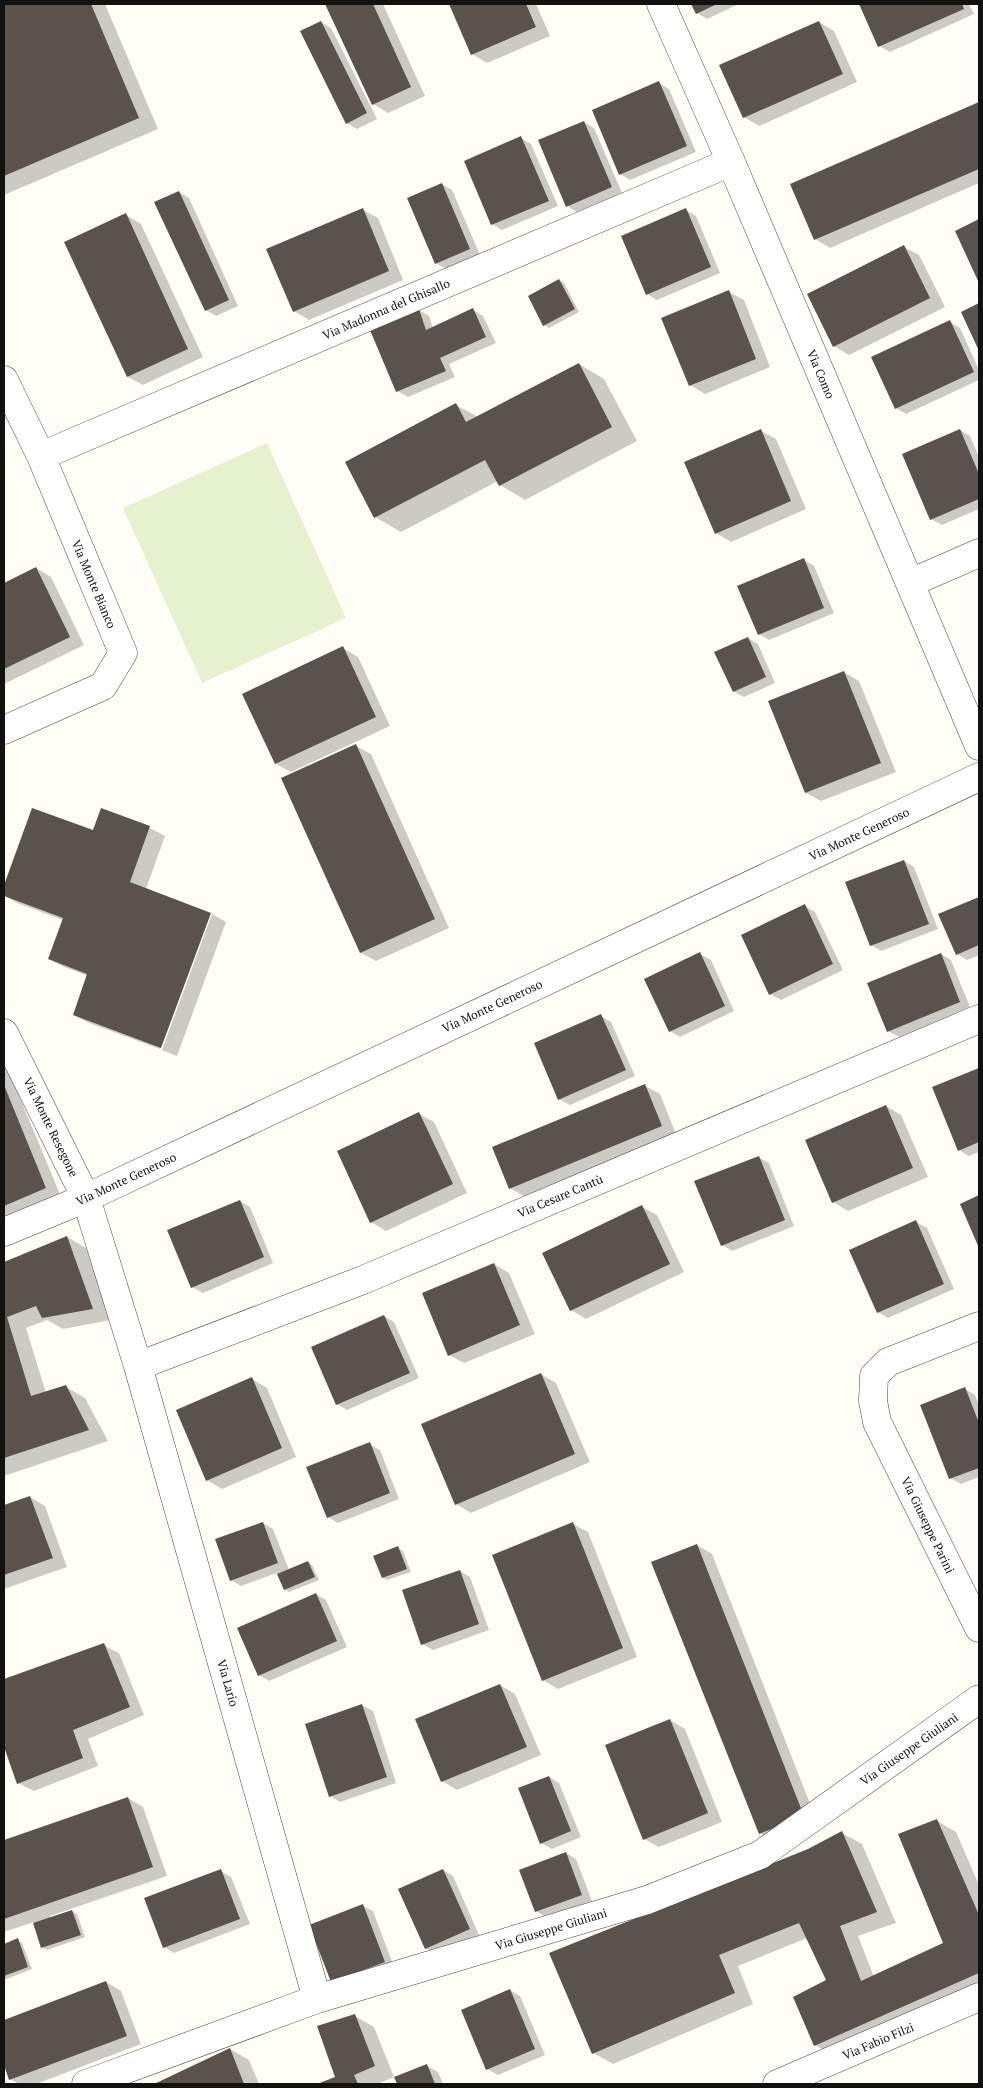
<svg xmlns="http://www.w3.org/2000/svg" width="983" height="2088" font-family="'PT Serif',serif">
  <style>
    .pitch { fill: #e6f2cf }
    .shadow { fill: #0003 }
    .building { fill: #5a524d }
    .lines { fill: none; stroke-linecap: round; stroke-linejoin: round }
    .minor-casing { stroke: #444; stroke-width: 29 }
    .minor { stroke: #fff; stroke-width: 28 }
    .labels { text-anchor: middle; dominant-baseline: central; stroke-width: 5; stroke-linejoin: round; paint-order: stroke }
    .street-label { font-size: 12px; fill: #111; stroke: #fff }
  </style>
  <rect width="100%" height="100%" fill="#fffdf5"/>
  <!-- pitch -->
  <path class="pitch" d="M 267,443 L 346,618 L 202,683 L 123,508 Z"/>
  <!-- shadow -->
  <path class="shadow" d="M 4,4 L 105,4 L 158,129 L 4,195 Z
    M 327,4 L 383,4 L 425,96 L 388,113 L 373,104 Z
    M 451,4 L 536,4 L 550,36 L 487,63 L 472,54 Z
    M 692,4 L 739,4 L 707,19 L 697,13 Z
    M 861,4 L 969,4 L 974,14 L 890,52 L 879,46 Z
    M 321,22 L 331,28 L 377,119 L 357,129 L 347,123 Z
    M 819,22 L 834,31 L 857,82 L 759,126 L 744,117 Z
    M 659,83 L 669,89 L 696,152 L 630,180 L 620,174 Z
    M 979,103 L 979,183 L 830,248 L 815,239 L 791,184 Z
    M 584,122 L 594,128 L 622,193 L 577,212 L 567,206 Z
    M 521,138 L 531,144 L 558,206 L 502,230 L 492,224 Z
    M 442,184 L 452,190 L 480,255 L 446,269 L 436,263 Z
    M 179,192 L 189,198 L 238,306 L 216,316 L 206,310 Z
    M 363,210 L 378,218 L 403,280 L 309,320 L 294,311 Z
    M 686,210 L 696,216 L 720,273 L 657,300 L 647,294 Z
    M 126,215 L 141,224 L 203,357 L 143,385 L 128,377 Z
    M 979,221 L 979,280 L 956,231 Z
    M 904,247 L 919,255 L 945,307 L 849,355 L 834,346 Z
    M 559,280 L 564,283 L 579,312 L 549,328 L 544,325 Z
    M 729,292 L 744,300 L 770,367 L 705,394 L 690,385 Z
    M 419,310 L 429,316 L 433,328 L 473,310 L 483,316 L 496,343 L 449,364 L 455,377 L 408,397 L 397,391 L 371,330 Z
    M 950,322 L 960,328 L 979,370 L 979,380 L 906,414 L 896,408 Z
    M 579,364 L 604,379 L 637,441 L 525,500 L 500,485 L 498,481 L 401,532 L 375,517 L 456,405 L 478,417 Z
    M 960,430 L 970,436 L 979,457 L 979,509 L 942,525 L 931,519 Z
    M 761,431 L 776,439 L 806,509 L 731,542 L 716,533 Z
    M 804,560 L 814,566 L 834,613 L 769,640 L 759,634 Z
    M 36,568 L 51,577 L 84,645 L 4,684 L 4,584 Z
    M 748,638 L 758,644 L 775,683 L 744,697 L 734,692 Z
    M 343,648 L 358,657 L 390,726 L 291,772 L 276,764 Z
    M 844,672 L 859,681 L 896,772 L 821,801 L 806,793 L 770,701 Z
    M 356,746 L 371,754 L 449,928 L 376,961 L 361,953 L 282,779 Z
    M 33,809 L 94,832 L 102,810 L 150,828 L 165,836 L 146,889 L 212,914 L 209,914 L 160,1049 L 89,1023 L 74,1015 L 88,976 L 64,967 L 49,959 L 63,920 L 17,903 L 4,895 L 4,888 Z
    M 904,861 L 914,867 L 938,929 L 881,951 L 871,945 Z
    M 979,898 L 979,955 L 967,960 L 957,954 L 940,914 Z
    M 805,906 L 815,912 L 843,970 L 781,1000 L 770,994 Z
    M 212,914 L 226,922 L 177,1056 L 162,1050 Z
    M 700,954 L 711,960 L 734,1011 L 680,1037 L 670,1031 Z
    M 941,954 L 951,960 L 970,1007 L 899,1037 L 888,1031 Z
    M 601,1016 L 611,1022 L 635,1076 L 570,1105 L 559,1099 Z
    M 4,1059 L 61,1197 L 4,1219 Z
    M 979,1069 L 979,1152 L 969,1156 L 959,1150 L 934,1088 Z
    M 645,1086 L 660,1094 L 676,1134 L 525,1197 L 510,1188 Z
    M 886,1106 L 901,1115 L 928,1177 L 848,1211 L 833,1202 Z
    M 419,1114 L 434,1122 L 467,1193 L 386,1231 L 371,1222 Z
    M 758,1157 L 769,1163 L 794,1226 L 732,1251 L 722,1245 Z
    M 240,1201 L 250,1207 L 273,1263 L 203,1293 L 192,1287 Z
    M 642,1207 L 657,1215 L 684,1272 L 586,1319 L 571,1310 Z
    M 916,1222 L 927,1228 L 954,1289 L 888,1318 L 878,1312 Z
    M 67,1237 L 86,1248 L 111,1320 L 63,1329 L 47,1320 L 26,1328 L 46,1393 L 66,1387 L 85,1398 L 108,1441 L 4,1476 L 4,1263 Z
    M 494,1264 L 509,1273 L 535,1334 L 464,1363 L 449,1355 Z
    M 384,1316 L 394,1322 L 419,1378 L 347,1410 L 337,1404 Z
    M 541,1374 L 556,1383 L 590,1462 L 471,1513 L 456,1504 Z
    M 252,1379 L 267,1388 L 296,1457 L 222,1489 L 207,1480 Z
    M 965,1389 L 975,1395 L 979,1405 L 979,1477 L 961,1484 L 950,1478 Z
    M 369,1444 L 380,1450 L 399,1499 L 338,1523 L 328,1517 Z
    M 30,1497 L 45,1506 L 67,1567 L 4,1589 L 4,1507 Z
    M 263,1523 L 273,1529 L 289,1570 L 308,1562 L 312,1565 L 319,1580 L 289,1592 L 285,1589 L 277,1573 L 241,1586 L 231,1580 Z
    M 573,1524 L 588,1532 L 637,1657 L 558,1689 L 543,1680 Z
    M 697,1545 L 712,1554 L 818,1824 L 775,1842 L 760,1833 Z
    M 398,1548 L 403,1551 L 411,1572 L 387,1580 L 383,1578 Z
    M 460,1571 L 470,1577 L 489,1630 L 433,1650 L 422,1644 Z
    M 316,1594 L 326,1600 L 347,1647 L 269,1681 L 259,1675 Z
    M 103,1645 L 119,1653 L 144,1715 L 88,1739 L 98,1766 L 34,1791 L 18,1783 L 4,1743 L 4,1680 Z
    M 500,1685 L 515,1694 L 541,1755 L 457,1790 L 442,1781 Z
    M 362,1705 L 373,1711 L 396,1783 L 340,1802 L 330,1796 Z
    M 670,1720 L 685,1729 L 722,1822 L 659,1847 L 644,1839 Z
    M 549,1777 L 559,1783 L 581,1837 L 552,1849 L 541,1843 Z
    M 128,1798 L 143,1807 L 167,1876 L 50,1916 L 51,1918 L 72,1911 L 77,1914 L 85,1937 L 47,1950 L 42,1947 L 34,1922 L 4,1932 L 4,1841 Z
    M 937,1821 L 956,1832 L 979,1885 L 979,1992 L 834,2056 L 815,2045 L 828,1981 L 807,1938 L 738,1966 L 753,2004 L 613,2064 L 593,2053 L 809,1850 L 842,1833 L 862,1844 L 896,1923 L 858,1936 L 874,1977 L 945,1944 Z
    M 566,1853 L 576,1859 L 592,1901 L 546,1917 L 536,1911 Z
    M 443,1870 L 453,1876 L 479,1935 L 436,1954 L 426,1948 Z
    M 221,1871 L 231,1877 L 250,1924 L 174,1953 L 164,1947 Z
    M 363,1906 L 373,1911 L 394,1967 L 342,1987 Z
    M 17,1940 L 22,1943 L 32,1969 L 4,1980 L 4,1945 Z
    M 106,1982 L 121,1991 L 141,2044 L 36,2084 L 19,2084 L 10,2079 L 4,2062 L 4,2021 Z
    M 510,1990 L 520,1996 L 545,2055 L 498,2075 L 487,2069 Z
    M 355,2016 L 374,2027 L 394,2077 L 377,2084 L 320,2084 L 336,2078 Z
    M 230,2049 L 249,2060 L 259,2084 L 157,2084 Z
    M 427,2066 L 438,2072 L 443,2084 L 398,2084 L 396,2078 Z"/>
  <!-- building -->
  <path class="building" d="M 4,4 L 91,4 L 139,118 L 4,176 Z
    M 325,4 L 373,4 L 411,87 L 372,105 Z
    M 449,4 L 526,4 L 536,27 L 471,55 Z
    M 691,4 L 717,4 L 696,14 Z
    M 859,4 L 962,4 L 964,9 L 878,47 Z
    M 321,21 L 367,113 L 346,124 L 300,31 Z
    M 819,21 L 843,74 L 743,118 L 719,65 Z
    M 659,81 L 687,146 L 619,175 L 592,110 Z
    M 979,102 L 979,169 L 814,240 L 790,184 Z
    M 584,121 L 612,187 L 566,207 L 538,140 Z
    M 521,136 L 549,201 L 491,225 L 464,161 Z
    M 442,183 L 470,249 L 435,264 L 407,198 Z
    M 179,191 L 229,300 L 205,311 L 154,202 Z
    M 363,208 L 389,271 L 293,312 L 266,249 Z
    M 686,208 L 711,267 L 646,295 L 621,236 Z
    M 126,213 L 188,349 L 127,377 L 64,242 Z
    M 979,219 L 979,283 L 955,231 Z
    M 904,245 L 930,298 L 833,347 L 807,294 Z
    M 559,279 L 575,309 L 543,326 L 528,296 Z
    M 729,290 L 756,359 L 689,386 L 661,318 Z
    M 979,303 L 979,351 L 961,312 Z
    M 473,308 L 486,337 L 440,358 L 446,371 L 396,392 L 370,330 L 419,309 L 426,330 Z
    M 950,320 L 974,372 L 895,409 L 871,357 Z
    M 579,363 L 612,427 L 499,486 L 485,460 L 374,518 L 345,462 L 456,403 L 466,422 Z
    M 761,429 L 791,501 L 715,534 L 684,462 Z
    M 960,429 L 979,474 L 979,499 L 930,520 L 902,454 Z
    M 804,558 L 824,608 L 758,635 L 737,586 Z
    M 36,567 L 70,637 L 4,669 L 4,583 Z
    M 748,637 L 766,677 L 733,692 L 714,652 Z
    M 343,646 L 376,717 L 275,764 L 242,694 Z
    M 844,671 L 881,763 L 805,793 L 768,701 Z
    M 356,744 L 435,919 L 360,953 L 281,778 Z
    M 32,808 L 93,830 L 101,808 L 150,826 L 130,882 L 211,913 L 161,1048 L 73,1015 L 87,974 L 48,959 L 63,918 L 4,896 L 4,885 Z
    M 904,860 L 929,924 L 870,946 L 845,882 Z
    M 979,897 L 979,945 L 956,955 L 938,914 Z
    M 805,904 L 833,964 L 769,995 L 741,935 Z
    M 700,952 L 725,1006 L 669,1032 L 644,979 Z
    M 941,953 L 960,1002 L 887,1032 L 867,983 Z
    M 601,1014 L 626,1070 L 558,1100 L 534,1043 Z
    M 979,1068 L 979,1142 L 958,1151 L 932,1087 Z
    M 645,1084 L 662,1126 L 509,1189 L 492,1147 Z
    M 4,1085 L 46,1188 L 4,1206 Z
    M 886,1105 L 913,1168 L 832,1203 L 805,1140 Z
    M 419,1112 L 453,1184 L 370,1223 L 337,1151 Z
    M 759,1156 L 785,1220 L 721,1246 L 694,1181 Z
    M 979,1195 L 979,1248 L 960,1204 Z
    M 240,1200 L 264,1257 L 191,1288 L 167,1230 Z
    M 642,1205 L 670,1264 L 570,1311 L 542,1253 Z
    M 916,1220 L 944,1284 L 877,1313 L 849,1250 Z
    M 67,1236 L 93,1309 L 42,1318 L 36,1306 L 7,1317 L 31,1396 L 66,1385 L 89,1430 L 4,1458 L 4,1262 Z
    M 494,1263 L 520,1325 L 448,1356 L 422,1293 Z
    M 384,1315 L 410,1373 L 336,1405 L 311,1347 Z
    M 541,1373 L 575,1454 L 455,1505 L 421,1424 Z
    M 252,1377 L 282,1448 L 206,1481 L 176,1410 Z
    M 965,1387 L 979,1423 L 979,1468 L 949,1479 L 920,1405 Z
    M 370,1442 L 390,1493 L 327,1518 L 306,1467 Z
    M 30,1496 L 53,1558 L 4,1575 L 4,1505 Z
    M 263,1522 L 278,1563 L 230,1581 L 215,1539 Z
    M 573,1522 L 623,1648 L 542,1681 L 492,1555 Z
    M 697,1544 L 804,1816 L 759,1834 L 651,1562 Z
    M 398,1546 L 407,1569 L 382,1578 L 373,1556 Z
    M 308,1561 L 315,1577 L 284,1590 L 277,1574 Z
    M 460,1570 L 479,1624 L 421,1645 L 402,1590 Z
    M 316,1593 L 337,1641 L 258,1676 L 237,1628 Z
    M 104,1643 L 130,1707 L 73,1730 L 83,1758 L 17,1784 L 4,1747 L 4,1679 Z
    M 500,1684 L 527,1747 L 441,1782 L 415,1719 Z
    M 362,1704 L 387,1777 L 329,1797 L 305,1724 Z
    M 670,1719 L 708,1813 L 643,1840 L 605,1745 Z
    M 549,1776 L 571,1831 L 540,1844 L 518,1788 Z
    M 128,1797 L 153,1867 L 4,1919 L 4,1840 Z
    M 937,1819 L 979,1915 L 979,1973 L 814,2046 L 793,1997 L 826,1980 L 799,1923 L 719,1955 L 735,1993 L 592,2054 L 549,1953 L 808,1849 L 842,1831 L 877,1912 L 840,1926 L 861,1981 L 943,1943 L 898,1834 Z
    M 566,1852 L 582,1895 L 535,1912 L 519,1870 Z
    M 221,1869 L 240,1919 L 163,1948 L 144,1898 Z
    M 443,1869 L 470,1929 L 425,1949 L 398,1889 Z
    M 363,1904 L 385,1962 L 331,1982 L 309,1925 Z
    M 72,1910 L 81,1935 L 41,1948 L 33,1923 Z
    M 18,1938 L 28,1967 L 4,1976 L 4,1944 Z
    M 106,1981 L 127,2036 L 9,2080 L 4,2065 L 4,2020 Z
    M 510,1989 L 535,2049 L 486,2070 L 461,2010 Z
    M 355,2014 L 375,2066 L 354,2075 L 358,2084 L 317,2084 L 335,2077 L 317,2026 Z
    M 230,2048 L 244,2084 L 154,2084 Z
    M 427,2064 L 435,2084 L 397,2084 L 394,2077 Z"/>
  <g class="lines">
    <!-- minor casing -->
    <g class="minor-casing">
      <path id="minor" d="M 661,4 L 731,162 L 979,746
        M 4,380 L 41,456 L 123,653 L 103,686 L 4,730
        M 41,456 L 731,162
        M 910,583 L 979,553
        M 4,1033 L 86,1198 L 138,1366 L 317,1999
        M 4,1232 L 86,1198 L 979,777
        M 979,1326 L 888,1362 L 874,1376 L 873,1401 L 877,1422 L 979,1628
        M 138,1366 L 363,1280 L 979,1019
        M 86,2084 L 317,1999 L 647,1900 L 760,1855 L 979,1699
        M 777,2084 L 979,1997"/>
    </g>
    <!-- minor -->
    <use href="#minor" class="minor"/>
  </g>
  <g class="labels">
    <!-- street labels -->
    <g class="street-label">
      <text transform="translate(386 309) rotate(-23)">Via Madonna del Ghisallo</text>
      <text transform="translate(821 374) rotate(67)">Via Como</text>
      <text transform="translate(94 584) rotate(67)">Via Monte Bianco</text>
      <text transform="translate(859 834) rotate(-25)">Via Monte Generoso</text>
      <text transform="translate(492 1006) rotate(-25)">Via Monte Generoso</text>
      <text transform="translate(51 1127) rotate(64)">Via Monte Resegone</text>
      <text transform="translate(126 1179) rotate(-25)">Via Monte Generoso</text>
      <text transform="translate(560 1196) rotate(-23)">Via Cesare Cantù</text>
      <text transform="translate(928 1525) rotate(64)">Via Giuseppe Parini</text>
      <text transform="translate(228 1683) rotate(74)">Via Lario</text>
      <text transform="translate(909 1749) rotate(-35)">Via Giuseppe Giuliani</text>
      <text transform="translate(551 1929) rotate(-17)">Via Giuseppe Giuliani</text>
      <text transform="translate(878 2041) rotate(-23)">Via Fabio Filzi</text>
    </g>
  </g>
  <!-- border -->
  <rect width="983" height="2088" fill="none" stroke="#111111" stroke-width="10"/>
</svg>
